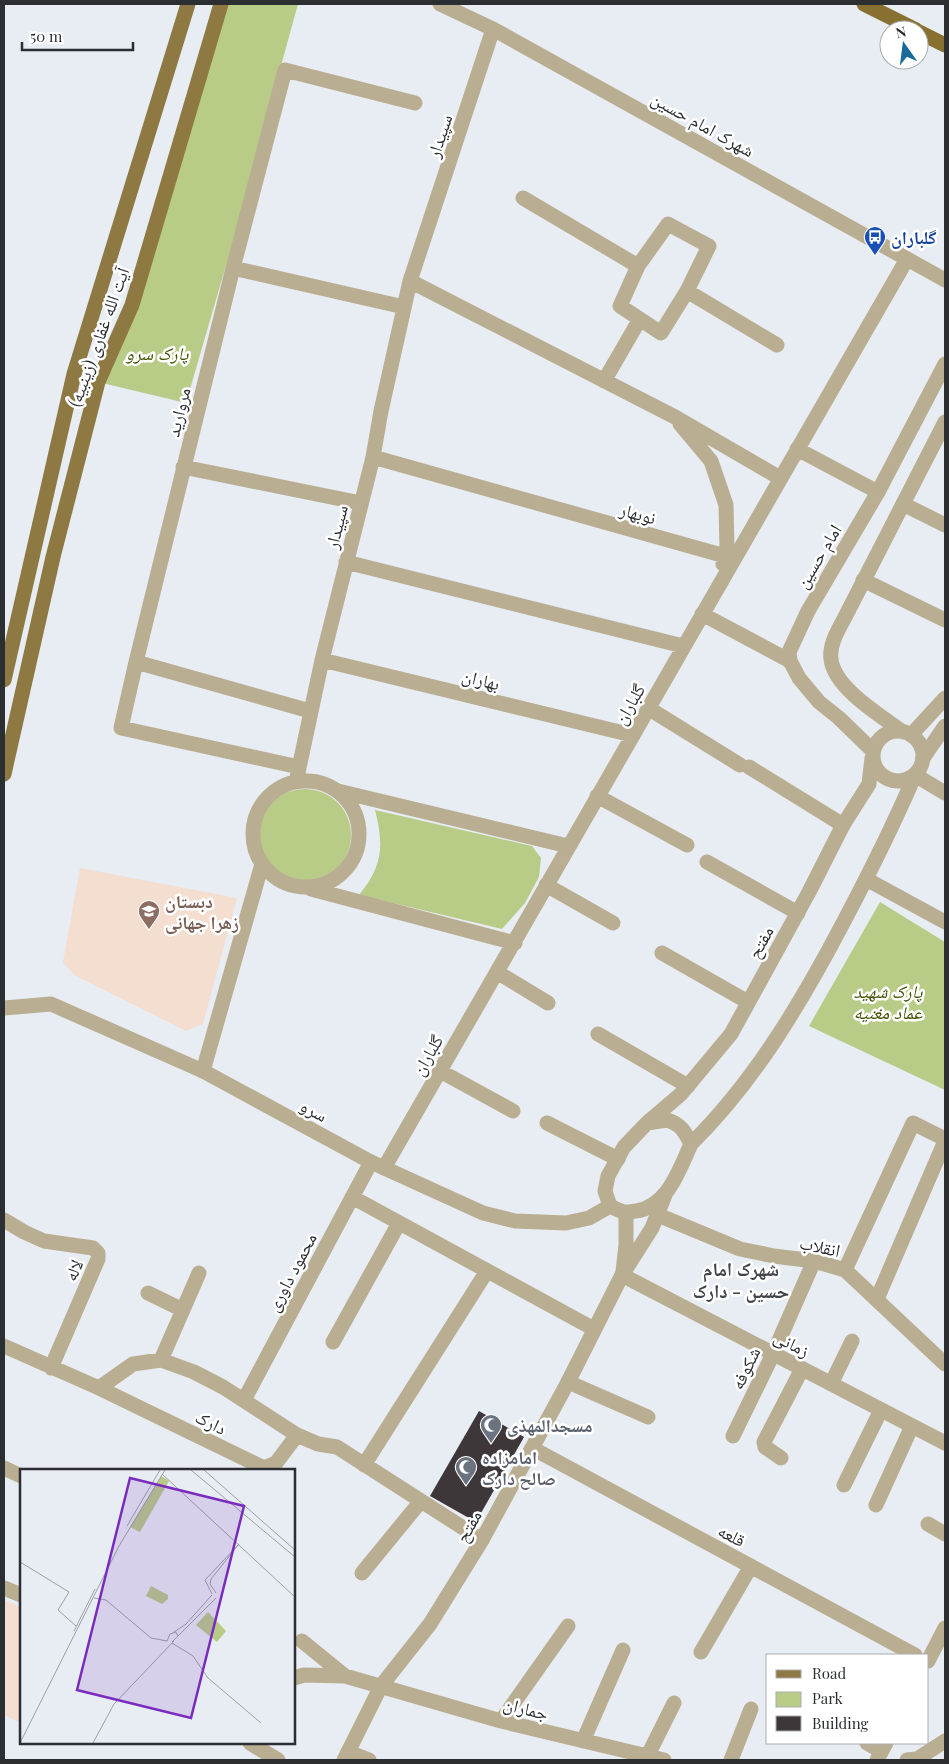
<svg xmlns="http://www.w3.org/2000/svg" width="949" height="1764" font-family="'Playfair Display','Noto Naskh Arabic',serif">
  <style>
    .education { fill: #f3ded0 }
    .green { fill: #b8cc88 }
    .building { fill: #3e373a }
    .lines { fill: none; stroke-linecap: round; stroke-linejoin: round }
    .minor { stroke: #baae92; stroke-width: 15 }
    .tertiary { stroke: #baae92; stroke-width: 15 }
    .primary { stroke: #8f7942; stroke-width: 15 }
    .trunk { stroke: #887030; stroke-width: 15 }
    .labels { text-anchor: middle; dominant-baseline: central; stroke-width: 5; stroke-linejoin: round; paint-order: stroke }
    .street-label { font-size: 18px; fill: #2c2f31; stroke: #fff }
    .transit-label { font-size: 18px; font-weight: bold; fill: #164399; stroke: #fff; text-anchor: start }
    .park-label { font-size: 18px; font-style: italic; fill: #435303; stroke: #fff }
    .education-label { font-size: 18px; font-weight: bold; fill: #785e54; stroke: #fff; text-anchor: start }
    .worship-label { font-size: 18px; font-weight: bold; fill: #5b616d; stroke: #fff; text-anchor: start }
    .neighbourhood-label { font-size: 19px; font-weight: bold; fill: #41464b; stroke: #fff }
    .inset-road { fill: none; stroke: #9ca1a5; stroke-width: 1 }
    .view { fill: #7b2cbf; fill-opacity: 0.15; stroke: #7b2cbf; stroke-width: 2.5 }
    .inset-edge { fill: none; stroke: #2c2f31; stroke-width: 2.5 }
  </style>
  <rect width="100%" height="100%" fill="#e7edf3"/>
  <!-- education -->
  <path class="education" d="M 80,868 L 237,898 L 203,1024 L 186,1031 L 74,975 L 63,962 Z
    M 4,1600 L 21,1607 L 21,1723 L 4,1715 Z"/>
  <!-- green -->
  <path class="green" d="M 221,4 L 298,4 L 229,255 L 186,403 L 98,382 L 132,305 Z
    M259 835a46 46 0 1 1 92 0a46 46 0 1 1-92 0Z
    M 375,810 L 532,846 L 541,858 L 539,877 L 525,903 L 502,929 L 359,895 C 383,866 384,845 375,810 Z
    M 880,902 L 945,942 L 945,1090 L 809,1026 Z"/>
  <!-- building -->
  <path class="building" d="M 479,1411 L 524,1437 L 476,1522 L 430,1496 Z"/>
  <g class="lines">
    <!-- minor -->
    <path class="minor" d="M 523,198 L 638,266 L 620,306 L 661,333 L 687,291 L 709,246 L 668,224 L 638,266
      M 233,268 L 404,307
      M 410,281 L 675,417 L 780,478
      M 687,291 L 777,345
      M 604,381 L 640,319
      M 680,424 L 711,461 L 726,505 L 727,549 L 723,564
      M 797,449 L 878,492
      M 373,457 L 725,556
      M 183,467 L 361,503
      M 903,504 L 945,525
      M 346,562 L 683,646
      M 863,580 L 945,620
      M 702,614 L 790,661
      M 322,660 L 632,735
      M 136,662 L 121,728 L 299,767
      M 648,708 L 740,765
      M 310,711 L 136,662 L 233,268 L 285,70 L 415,103
      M 911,735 L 945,698
      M 923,758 L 945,726
      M 749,767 L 843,825
      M 915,775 L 945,793
      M253 834a53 53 0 1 1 106 0a53 53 0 1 1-106 0Z
      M 296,782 L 322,660 L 373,457 L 381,411 L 410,281 L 493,29
      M 338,791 L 568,846
      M 597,796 L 687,845
      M 707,862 L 798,913
      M 866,879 L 945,922
      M 546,885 L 613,923
      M 311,889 L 515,943
      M 662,953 L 748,1002
      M 497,972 L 548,1003
      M 598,1034 L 688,1086
      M 203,1071 L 262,864
      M 440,1071 L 513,1111
      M 547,1123 L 618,1159
      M 384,1168 L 907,259
      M 352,1197 L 594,1329
      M 4,1220 L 24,1232 L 44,1241 L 93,1248 L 98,1253 L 98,1259 L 51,1368
      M 845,1270 L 913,1123 L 945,1139
      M 622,1275 L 945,1443
      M 148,1293 L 183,1310
      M 877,1299 L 945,1141
      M 333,1342 L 399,1223
      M 4,1346 L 99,1388 L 264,1468 L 276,1463 L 297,1435
      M 161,1360 L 199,1273
      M 568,1382 L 648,1417
      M 831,1384 L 852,1341
      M 99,1388 L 133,1364 L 161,1360 L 194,1372 L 223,1387 L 297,1435 L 318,1444 L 337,1447 L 482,1540
      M 244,1400 L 371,1162
      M 733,1436 L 773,1354 L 814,1261
      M 532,1448 L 915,1655
      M 781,1458 L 765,1447 L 764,1442 L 802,1369
      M 364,1465 L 487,1271
      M 4,1468 L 21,1476
      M 844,1485 L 881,1410
      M 876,1505 L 912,1426
      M 928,1524 L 945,1534
      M 362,1573 L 421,1501
      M 4,1588 L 21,1595
      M 302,1641 L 345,1676
      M 701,1652 L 751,1566
      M 928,1661 L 945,1628
      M 294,1678 L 304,1675 L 345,1676 L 501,1721 L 664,1760
      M 501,1721 L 568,1626
      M 583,1741 L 623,1650
      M 250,1743 L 278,1760
      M 867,1743 L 881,1751
      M 348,1752 L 369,1760
      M 647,1757 L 674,1703
      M 731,1760 L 751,1709
      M 877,1760 L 886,1743
      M 907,1760 L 917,1759 L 945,1741"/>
    <!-- tertiary -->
    <path class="tertiary" d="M 440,4 L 493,29 L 945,280
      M873 756a25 25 0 1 1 50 0a25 25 0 1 1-50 0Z
      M 903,732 C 881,716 834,688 831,659 C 829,645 838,630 844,619 L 945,422
      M 873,751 L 839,718 L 819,702 L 799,678 L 790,661 L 789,652 L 808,611 L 878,492 L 945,364
      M 4,1008 L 51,1004 L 203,1071 L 371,1162 L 483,1213 L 515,1221 L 566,1223 L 589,1218 L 610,1206
      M 667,1120 C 681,1124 685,1132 691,1144 C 679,1170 668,1206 636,1211 C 632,1211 628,1213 624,1212 C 620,1211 614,1208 610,1206 L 605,1191 L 608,1176 L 624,1147 L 647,1123 Z
      M 647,1123 L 681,1094 L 731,1034 L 809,892 L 843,825 L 869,784 L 872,758
      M 691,1144 C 754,1082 801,1003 842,925 C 868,876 893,826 915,775
      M 658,1215 L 740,1249 L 774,1256 L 814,1261 L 845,1270 L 945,1364
      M 623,1271 L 626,1245 L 626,1212
      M 344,1760 L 381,1686 L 430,1624 L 482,1540 L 568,1382 L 622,1275 L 652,1228 L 665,1195"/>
    <!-- primary -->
    <path class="primary" d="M 4,680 L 74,374 L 188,4
      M 4,774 L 53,557 L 98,382 L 132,305 L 221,4"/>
    <!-- trunk -->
    <path class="trunk" d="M 864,4 L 916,30
      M 919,32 L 945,45"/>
  </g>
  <!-- icons -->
  <defs>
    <g id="bus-pin" transform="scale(1.125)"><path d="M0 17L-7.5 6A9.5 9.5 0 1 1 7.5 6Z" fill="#1a4fb4" stroke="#fff"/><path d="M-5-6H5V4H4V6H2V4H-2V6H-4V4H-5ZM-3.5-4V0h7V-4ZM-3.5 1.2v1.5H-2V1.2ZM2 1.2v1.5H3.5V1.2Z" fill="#fff"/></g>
    <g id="school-pin" transform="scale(1.125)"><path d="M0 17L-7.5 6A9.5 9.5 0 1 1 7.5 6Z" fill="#8d6e63" stroke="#fff"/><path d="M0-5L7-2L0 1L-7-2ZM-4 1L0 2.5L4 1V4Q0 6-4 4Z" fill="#fff"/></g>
    <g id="mosque-pin" transform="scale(1.125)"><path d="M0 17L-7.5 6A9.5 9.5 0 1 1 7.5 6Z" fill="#6b7280" stroke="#fff"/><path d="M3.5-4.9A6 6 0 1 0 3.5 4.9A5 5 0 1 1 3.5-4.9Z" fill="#fff"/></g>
  </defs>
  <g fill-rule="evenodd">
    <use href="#bus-pin" x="875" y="237"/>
    <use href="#school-pin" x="149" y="911"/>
    <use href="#mosque-pin" x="491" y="1425"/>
    <use href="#mosque-pin" x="466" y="1467"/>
  </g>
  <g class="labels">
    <!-- street labels -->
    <g class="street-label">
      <text transform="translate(703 124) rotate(29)">شهرک امام حسین</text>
      <text transform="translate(439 136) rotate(-72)">سپیدار</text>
      <text transform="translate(98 337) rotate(-70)">آیت الله غفاری (زینبیه)</text>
      <text transform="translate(178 412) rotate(-76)">مروارید</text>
      <text transform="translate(638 513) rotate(15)">نوبهار</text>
      <text transform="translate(336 527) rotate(-76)">سپیدار</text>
      <text transform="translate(818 556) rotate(-59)">امام حسین</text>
      <text transform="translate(481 679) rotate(14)">بهاران</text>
      <text transform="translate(629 704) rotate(-60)">گلباران</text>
      <text transform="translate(760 942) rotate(-61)">مفتح</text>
      <text transform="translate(427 1055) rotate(-60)">گلباران</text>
      <text transform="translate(314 1110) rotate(28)">سرو</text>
      <text transform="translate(820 1246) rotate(12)">انقلاب</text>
      <text transform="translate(73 1270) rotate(-66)">لاله</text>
      <text transform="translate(291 1272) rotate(-62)">محمود داوری</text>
      <text transform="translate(792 1343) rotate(27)">زمانی</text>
      <text transform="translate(745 1368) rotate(-64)">شکوفه</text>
      <text transform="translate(211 1422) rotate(26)">دارک</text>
      <text transform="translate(468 1526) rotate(-60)">مفتح</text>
      <text transform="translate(732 1535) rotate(28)">قلعه</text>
      <text transform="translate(526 1708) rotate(14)">جماران</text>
    </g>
    <!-- transit labels -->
    <g class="transit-label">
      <text x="891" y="237">گلباران</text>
    </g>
    <!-- park labels -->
    <g class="park-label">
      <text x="157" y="353">پارک سرو</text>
      <text x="888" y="991">پارک شهید<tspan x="888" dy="21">عماد مغنیه</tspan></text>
    </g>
    <!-- education labels -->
    <g class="education-label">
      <text x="165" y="901">دبستان<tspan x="165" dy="21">زهرا جهانی</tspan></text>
    </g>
    <!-- worship labels -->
    <g class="worship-label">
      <text x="507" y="1425">مسجدالمهذی</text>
      <text x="482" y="1457">امامزاده<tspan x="482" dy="21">صالح دارک</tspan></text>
    </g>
    <!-- neighbourhood labels -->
    <g class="neighbourhood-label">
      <text x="741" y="1268">شهرک امام<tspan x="741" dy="22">حسین - دارک</tspan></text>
    </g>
  </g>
  <!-- overview -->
  <g transform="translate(20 1469)">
    <rect width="275" height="275" fill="#e7edf3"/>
    <path d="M 141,7 L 149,12 L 120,63 L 110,58 ZM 131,117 L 148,126 L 148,130 L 142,135 L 126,127 ZM 188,143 L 206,162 L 197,173 L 176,156 Z" fill="#b8cc88"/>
    <path class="inset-road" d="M 171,1 L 275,88M 184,1 L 275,81M 142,5 L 275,128M 107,57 L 140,1M 0,93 L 49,123 L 38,141 L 56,157M 196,124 L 190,115 L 191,110 L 219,75M 192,125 L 185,111 L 219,75M 74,129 L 86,131 L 131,169 L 147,172M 54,162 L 75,120M 154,163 L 166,155 L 192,126M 158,167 L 196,129M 147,172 L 150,165 L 156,163 L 158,167 L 152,173M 152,174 L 173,187 L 188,209 L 241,254M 0,274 L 99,77 L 145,1M 73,274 L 94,235 L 154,172"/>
    <path class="view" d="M 110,9 L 224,37 L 171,249 L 57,221 Z"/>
    <rect width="275" height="275" class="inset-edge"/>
  </g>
  <!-- border -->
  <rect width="949" height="1764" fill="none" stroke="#2c2f31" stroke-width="10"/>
  <!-- legend -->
  <rect x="766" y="1654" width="162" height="90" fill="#ffffff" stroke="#abacad"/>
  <rect x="776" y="1670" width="25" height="8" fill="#8f7942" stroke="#abacad"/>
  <text x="812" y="1679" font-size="15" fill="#2c2f31">Road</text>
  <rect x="776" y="1692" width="25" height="15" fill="#b8cc88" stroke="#abacad"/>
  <text x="812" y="1704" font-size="15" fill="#2c2f31">Park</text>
  <rect x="776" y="1716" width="25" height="15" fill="#3e373a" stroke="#abacad"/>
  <text x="812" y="1729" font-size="15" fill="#2c2f31">Building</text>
  <!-- north arrow -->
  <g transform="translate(904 45) rotate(346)"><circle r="24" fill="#ffffff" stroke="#abacad"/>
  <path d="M0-4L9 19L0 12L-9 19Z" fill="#19699a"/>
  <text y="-8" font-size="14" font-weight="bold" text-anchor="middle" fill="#2c2f31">N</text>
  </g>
  <!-- scale -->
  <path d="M22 42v8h111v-8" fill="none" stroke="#2c2f31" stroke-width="2.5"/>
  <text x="30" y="42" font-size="15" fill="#2c2f31" stroke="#ffffff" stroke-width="4" paint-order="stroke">50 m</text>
</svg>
